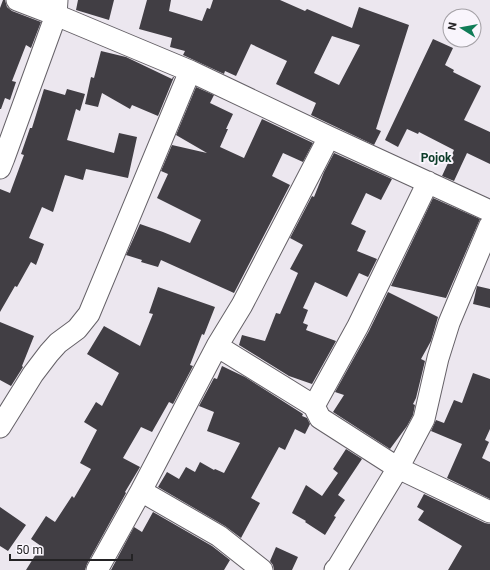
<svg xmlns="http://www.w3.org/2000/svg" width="490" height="570" font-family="Roboto,sans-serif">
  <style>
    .building { fill: #413e44; fill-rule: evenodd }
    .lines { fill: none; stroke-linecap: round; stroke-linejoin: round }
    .minor-casing { stroke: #656167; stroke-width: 23 }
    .minor { stroke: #fff; stroke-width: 21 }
    .labels { text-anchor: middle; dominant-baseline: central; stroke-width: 4; stroke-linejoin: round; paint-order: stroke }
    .quarter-label { font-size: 12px; font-weight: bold; fill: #0c3c29; stroke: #f9f5fc }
  </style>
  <rect width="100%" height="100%" fill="#ece7ef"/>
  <!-- building -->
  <path class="building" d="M 3,0 L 5,0 L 7,7 L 12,11 L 41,22 L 31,48 L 26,45 L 12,81 L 16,82 L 10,100 L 5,98 L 1,109 L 0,109 L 0,8 Z
    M 78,0 L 114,0 L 109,20 L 76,10 Z
    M 147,0 L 171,0 L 169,11 L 202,21 L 207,8 L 210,9 L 213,0 L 280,0 L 305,11 L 307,9 L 352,28 L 359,7 L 409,25 L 376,129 L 381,131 L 374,145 L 311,115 L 316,103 L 276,84 L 287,61 L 251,44 L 236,76 L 225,71 L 224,74 L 183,55 L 185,51 L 170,47 L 172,38 L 139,29 ZM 332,36 L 360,45 L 339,85 L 314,73 Z
    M 433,39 L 453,48 L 445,65 L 454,70 L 453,72 L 481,86 L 464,120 L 490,132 L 490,164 L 467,153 L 454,181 L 442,176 L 454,150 L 419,132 L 418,134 L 407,129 L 398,147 L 385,140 Z
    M 101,51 L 126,57 L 172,79 L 173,77 L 174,77 L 158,116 L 132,105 L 130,109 L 102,93 L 98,107 L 85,104 L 91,77 L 94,78 Z
    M 196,87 L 214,95 L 210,103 L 233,114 L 226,129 L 228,129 L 220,147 L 244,158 L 262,119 L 313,143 L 303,162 L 283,153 L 272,176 L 290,185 L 234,293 L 161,260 L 158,267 L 141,262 L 142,260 L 126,255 L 140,224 L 163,232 L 190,243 L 201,220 L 157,198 L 168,174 L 161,171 L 172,145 L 207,153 L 176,135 Z
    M 44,89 L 65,95 L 67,89 L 85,94 L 80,111 L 76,109 L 67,140 L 114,153 L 119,133 L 137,137 L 128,178 L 86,169 L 83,180 L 65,175 L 53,212 L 42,207 L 29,238 L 44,244 L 36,265 L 31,262 L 17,287 L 15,286 L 0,312 L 0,189 L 10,193 L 24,155 L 21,154 L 30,128 L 32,128 Z
    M 334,153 L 392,179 L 381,200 L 366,193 L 351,224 L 366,231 L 357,251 L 377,259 L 368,277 L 359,273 L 347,297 L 315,282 L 303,308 L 308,310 L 303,323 L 308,325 L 306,330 L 336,341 L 312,384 L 289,376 L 239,345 L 242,335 L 265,341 L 276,313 L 280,314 L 298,273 L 290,269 L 303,245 L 290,238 L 312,196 L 314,197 L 324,172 Z
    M 433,198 L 480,219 L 446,298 L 391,286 Z
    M 477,286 L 490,289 L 490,308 L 473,304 Z
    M 158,287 L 215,307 L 204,335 L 202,334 L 190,365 L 193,366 L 173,404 L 169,402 L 152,432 L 141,427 L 123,458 L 140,467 L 125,492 L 126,493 L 87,564 L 85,570 L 26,570 L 41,546 L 31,539 L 46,516 L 55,522 L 72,496 L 74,498 L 91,469 L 80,463 L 97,430 L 84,422 L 96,402 L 102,406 L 119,373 L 87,354 L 104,326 L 140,346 L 153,314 L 149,313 Z
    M 388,292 L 438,317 L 431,341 L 421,359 L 425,361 L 416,398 L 413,404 L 415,405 L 413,415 L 407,426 L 390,449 L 333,412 L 344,395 L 335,392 L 369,331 Z
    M 0,322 L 34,336 L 22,366 L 23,367 L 11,386 L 0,380 Z
    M 222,366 L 245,377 L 303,414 L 302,416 L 307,418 L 310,424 L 305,434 L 295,429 L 285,450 L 279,447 L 251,498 L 260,503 L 241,538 L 225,526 L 158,487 L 167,472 L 179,479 L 186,467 L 195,472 L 200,462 L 214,470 L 215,469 L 224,473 L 240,443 L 207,431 L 214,412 L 199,406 L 214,378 L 217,379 Z
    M 473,373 L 490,379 L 490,429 L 485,440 L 489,442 L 482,458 L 490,462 L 490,499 L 447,478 L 462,444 L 431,431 L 436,420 L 444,423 L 454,400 L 462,403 Z
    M 346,449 L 362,459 L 338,495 L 345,500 L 334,516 L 336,517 L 325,535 L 305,522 L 306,521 L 292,513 L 306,485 L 322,496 L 338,473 L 333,469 Z
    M 424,494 L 485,523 L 490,524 L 490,570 L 448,570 L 462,546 L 418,520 L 424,511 L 417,507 Z
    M 0,507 L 26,525 L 8,551 L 0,546 Z
    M 153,512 L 212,546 L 230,560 L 224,570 L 111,570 L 134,527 L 142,532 Z
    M 276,547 L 298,557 L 292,570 L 274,570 L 273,565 L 270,561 Z"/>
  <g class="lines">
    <!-- minor casing -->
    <g class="minor-casing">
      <path id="minor" d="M 57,0 L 56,15 L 190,71 L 329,137 L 490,211
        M 0,168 L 4,158 L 56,15 L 17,0
        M 217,346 L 314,406 L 320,418 L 398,468 L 490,512
        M 314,406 L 358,326 L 428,182
        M 0,427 L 33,374 L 49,353 L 58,343 L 77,329 L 89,314 L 190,71
        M 141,491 L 219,536 L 262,570
        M 97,570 L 141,491 L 217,346 L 242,305 L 329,137
        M 335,570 L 338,567 L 398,468 L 424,419 L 438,358 L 449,323 L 490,225"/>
    </g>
    <!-- minor -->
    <use href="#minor" class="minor"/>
  </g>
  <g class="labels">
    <!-- quarter labels -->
    <g class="quarter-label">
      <text x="436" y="158">Pojok</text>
    </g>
  </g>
  <!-- north arrow -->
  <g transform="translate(462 28) rotate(281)"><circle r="19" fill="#f9f5fc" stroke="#a4a1a6"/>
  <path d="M0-3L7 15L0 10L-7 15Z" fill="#107c57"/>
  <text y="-6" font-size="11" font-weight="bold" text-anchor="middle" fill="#242325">N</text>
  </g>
  <!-- scale -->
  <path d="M10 554v6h122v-6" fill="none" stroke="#242325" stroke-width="2"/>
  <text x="16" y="554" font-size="12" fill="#242325" stroke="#f9f5fc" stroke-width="3" paint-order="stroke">50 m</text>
</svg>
